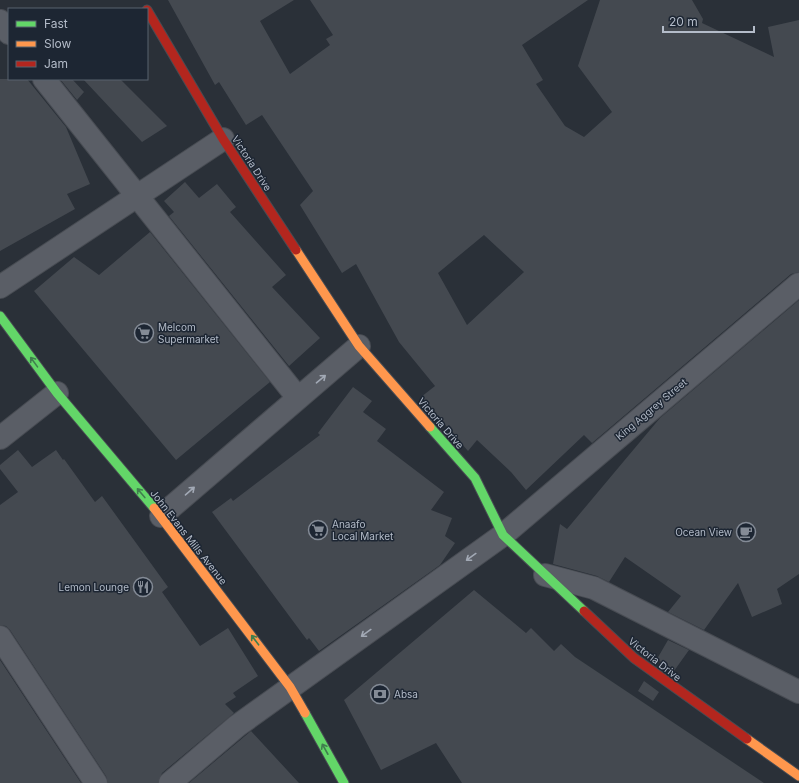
<svg xmlns="http://www.w3.org/2000/svg" width="799" height="783" font-family="Inter,sans-serif">
  <style>
    .building { fill: #444950; fill-rule: evenodd }
    .lines { fill: none; stroke-linecap: round; stroke-linejoin: round }
    .street-casing { stroke: #484c53; stroke-width: 24 }
    .fast-casing { stroke: #484c53; stroke-width: 11 }
    .slow-casing { stroke: #484c53; stroke-width: 11 }
    .jam-casing { stroke: #484c53; stroke-width: 11 }
    .street { stroke: #5a5e66; stroke-width: 22 }
    .fast { stroke: #63d668; stroke-width: 9 }
    .slow { stroke: #ff974d; stroke-width: 9 }
    .jam { stroke: #b3261e; stroke-width: 9 }
    .oneway { stroke: #407e4e }
    .oneway2 { stroke: #a2a9b5 }
    .labels { text-anchor: middle; dominant-baseline: central; stroke-width: 3; stroke-linejoin: round; paint-order: stroke }
    .street-label { font-size: 10px; fill: #b4bcc9; stroke: #1d2633 }
    .poi-label { font-size: 10px; fill: #b4bcc9; stroke: #1d2633; text-anchor: start }
  </style>
  <rect width="100%" height="100%" fill="#2a3038"/>
  <!-- building -->
  <path class="building" d="M 168,0 L 294,0 L 260,21 L 290,74 L 330,45 L 326,39 L 333,35 L 310,0 L 588,0 L 522,45 L 543,80 L 536,84 L 565,126 L 584,137 L 612,112 L 578,66 L 600,0 L 692,0 L 703,19 L 702,23 L 774,57 L 768,27 L 799,20 L 799,272 L 791,274 L 592,443 L 584,435 L 526,490 L 511,472 L 477,440 L 468,451 L 421,397 L 435,386 L 399,342 L 356,264 L 342,273 L 300,205 L 313,191 L 262,115 L 246,125 L 219,82 L 215,85 ZM 484,235 L 524,272 L 467,325 L 438,273 Z
    M 0,79 L 27,79 L 66,127 L 90,184 L 67,194 L 75,209 L 0,251 Z
    M 60,79 L 72,79 L 84,92 L 77,100 Z
    M 83,79 L 120,79 L 167,126 L 142,142 Z
    M 185,182 L 199,198 L 217,184 L 236,207 L 230,212 L 286,275 L 272,287 L 320,338 L 289,366 L 169,216 L 174,212 L 164,201 Z
    M 150,232 L 270,382 L 176,460 L 34,291 L 74,257 L 99,275 Z
    M 799,300 L 799,574 L 777,589 L 782,604 L 752,617 L 738,583 L 704,630 L 668,612 L 681,596 L 625,557 L 609,582 L 597,576 L 553,564 L 560,524 L 567,529 L 660,418 Z
    M 353,387 L 372,401 L 363,412 L 386,429 L 377,441 L 444,492 L 431,510 L 452,518 L 445,536 L 455,543 L 440,565 L 319,651 L 309,638 L 307,640 L 212,512 L 231,498 L 233,501 L 320,435 L 318,433 Z
    M 18,450 L 32,467 L 56,450 L 63,460 L 64,459 L 95,502 L 102,496 L 168,587 L 162,592 L 200,646 L 228,628 L 258,676 L 233,693 L 236,697 L 225,704 L 234,713 L 162,773 L 158,783 L 108,783 L 106,776 L 10,630 L 6,626 L 0,625 L 0,505 L 18,492 L 0,469 L 0,465 Z
    M 474,590 L 526,633 L 531,628 L 554,651 L 561,644 L 575,657 L 764,783 L 462,783 L 436,743 L 381,770 L 344,700 Z
    M 668,640 L 689,650 L 674,671 L 657,659 Z
    M 0,660 L 81,783 L 0,783 Z
    M 644,681 L 659,692 L 653,701 L 638,691 Z
    M 251,731 L 299,783 L 189,783 L 245,736 Z"/>
  <g class="lines">
    <!-- street casing -->
    <g class="street-casing">
      <path id="street" d="M 0,21 L 9,33
        M 44,79 L 298,398
        M 0,287 L 223,139
        M 0,438 L 57,393
        M 161,516 L 359,346
        M 545,575 L 594,588 L 799,692
        M 0,637 L 96,783
        M 170,783 L 237,726 L 503,535 L 799,284"/>
    </g>
    <!-- fast casing -->
    <g class="fast-casing">
      <path id="fast" d="M 0,316 L 57,393 L 154,508
        M 430,427 L 475,478 L 503,535 L 584,611
        M 305,713 L 344,783"/>
    </g>
    <!-- slow casing -->
    <g class="slow-casing">
      <path id="slow" d="M 296,250 L 359,346 L 430,427
        M 154,508 L 290,687 L 305,713
        M 747,739 L 799,776"/>
    </g>
    <!-- jam casing -->
    <g class="jam-casing">
      <path id="jam" d="M 147,10 L 223,139 L 296,250
        M 584,611 L 634,658 L 747,739"/>
    </g>
    <!-- street -->
    <use href="#street" class="street"/>
    <!-- fast -->
    <use href="#fast" class="fast"/>
    <!-- slow -->
    <use href="#slow" class="slow"/>
    <!-- jam -->
    <use href="#jam" class="jam"/>
  </g>
  <!-- one-way arrows -->
  <defs><path id="oneway-shaft" d="M-6 0H5M1.5-3L5.5 0L1.5 3" fill="none" stroke-width="1.6" stroke-linecap="round" stroke-linejoin="round"/></defs>
  <g class="oneway">
    <use href="#oneway-shaft" transform="translate(34 362) rotate(-126)"/>
    <use href="#oneway-shaft" transform="translate(141 493) rotate(-130)"/>
    <use href="#oneway-shaft" transform="translate(255 640) rotate(-127)"/>
    <use href="#oneway-shaft" transform="translate(325 749) rotate(-119)"/>
  </g>
  <g class="oneway2">
    <use href="#oneway-shaft" transform="translate(321 379) rotate(-40)"/>
    <use href="#oneway-shaft" transform="translate(190 491) rotate(-41)"/>
    <use href="#oneway-shaft" transform="translate(471 557) rotate(144)"/>
    <use href="#oneway-shaft" transform="translate(366 633) rotate(144)"/>
  </g>
  <!-- icons -->
  <defs>
    <g id="supermarket-ring" transform="scale(1)"><circle r="9.5" fill="#1d2633" stroke="#848b96" stroke-width="1.5"/><path d="M-6-5.5h2.5l.6 2H6L4.5 2H-2.5L-4.4-4H-6ZM-1.5 3.2a1.3 1.3 0 1 0 .1 0ZM3 3.2a1.3 1.3 0 1 0 .1 0Z" fill="#848b96"/></g>
    <g id="cafe-ring" transform="scale(1)"><circle r="9.5" fill="#1d2633" stroke="#848b96" stroke-width="1.5"/><path d="M-5.5-4.5H6V0H3Q3 3.5 0 3.5H-2.5Q-5.5 3.5-5.5 0ZM3-3.2v2h1.7v-2ZM-6 4.5H4V6H-6Z" fill="#848b96"/></g>
    <g id="restaurant-ring" transform="scale(1)"><circle r="9.5" fill="#1d2633" stroke="#848b96" stroke-width="1.5"/><path d="M-5-6h1v4h1v-4h1v4h1v-4h1v5L-1.5 .5V6h-2V.5L-5-1ZM5-6V6H3V1.5H1.5Q1.5-4 5-6Z" fill="#848b96"/></g>
    <g id="bank-ring" transform="scale(1)"><circle r="9.5" fill="#1d2633" stroke="#848b96" stroke-width="1.5"/><path d="M-6-4H6V4H-6ZM0-2.3a2.3 2.3 0 1 0 0 4.6a2.3 2.3 0 1 0 0-4.6Z" fill="#848b96"/></g>
  </defs>
  <g fill-rule="evenodd">
    <use href="#supermarket-ring" x="144" y="333"/>
    <use href="#supermarket-ring" x="318" y="530"/>
    <use href="#cafe-ring" x="746" y="532"/>
    <use href="#restaurant-ring" x="143" y="587"/>
    <use href="#bank-ring" x="380" y="694"/>
  </g>
  <g class="labels">
    <!-- street labels -->
    <g class="street-label">
      <text transform="translate(252 163) rotate(57)">Victoria Drive</text>
      <text transform="translate(651 409) rotate(-40)">King Aggrey Street</text>
      <text transform="translate(441 423) rotate(49)">Victoria Drive</text>
      <text transform="translate(189 537) rotate(52)">John Evans Mills Avenue</text>
      <text transform="translate(655 659) rotate(38)">Victoria Drive</text>
    </g>
    <!-- poi labels -->
    <g class="poi-label">
      <text x="158" y="327">Melcom<tspan x="158" dy="12">Supermarket</tspan></text>
      <text x="332" y="524">Anaafo<tspan x="332" dy="12">Local Market</tspan></text>
      <text x="732" y="532" text-anchor="end">Ocean View</text>
      <text x="129" y="587" text-anchor="end">Lemon Lounge</text>
      <text x="394" y="694">Absa</text>
    </g>
  </g>
  <!-- legend -->
  <rect x="8" y="8" width="140" height="72" fill="#1d2633" stroke="#59626f"/>
  <rect x="16" y="21" width="20" height="6" fill="#63d668" stroke="#59626f"/>
  <text x="44" y="28" font-size="12" fill="#b4bcc9">Fast</text>
  <rect x="16" y="41" width="20" height="6" fill="#ff974d" stroke="#59626f"/>
  <text x="44" y="48" font-size="12" fill="#b4bcc9">Slow</text>
  <rect x="16" y="61" width="20" height="6" fill="#b3261e" stroke="#59626f"/>
  <text x="44" y="68" font-size="12" fill="#b4bcc9">Jam</text>
  <!-- scale -->
  <path d="M663 26v6h91v-6" fill="none" stroke="#b4bcc9" stroke-width="2"/>
  <text x="669" y="26" font-size="12" fill="#b4bcc9" stroke="#1d2633" stroke-width="3" paint-order="stroke">20 m</text>
</svg>
